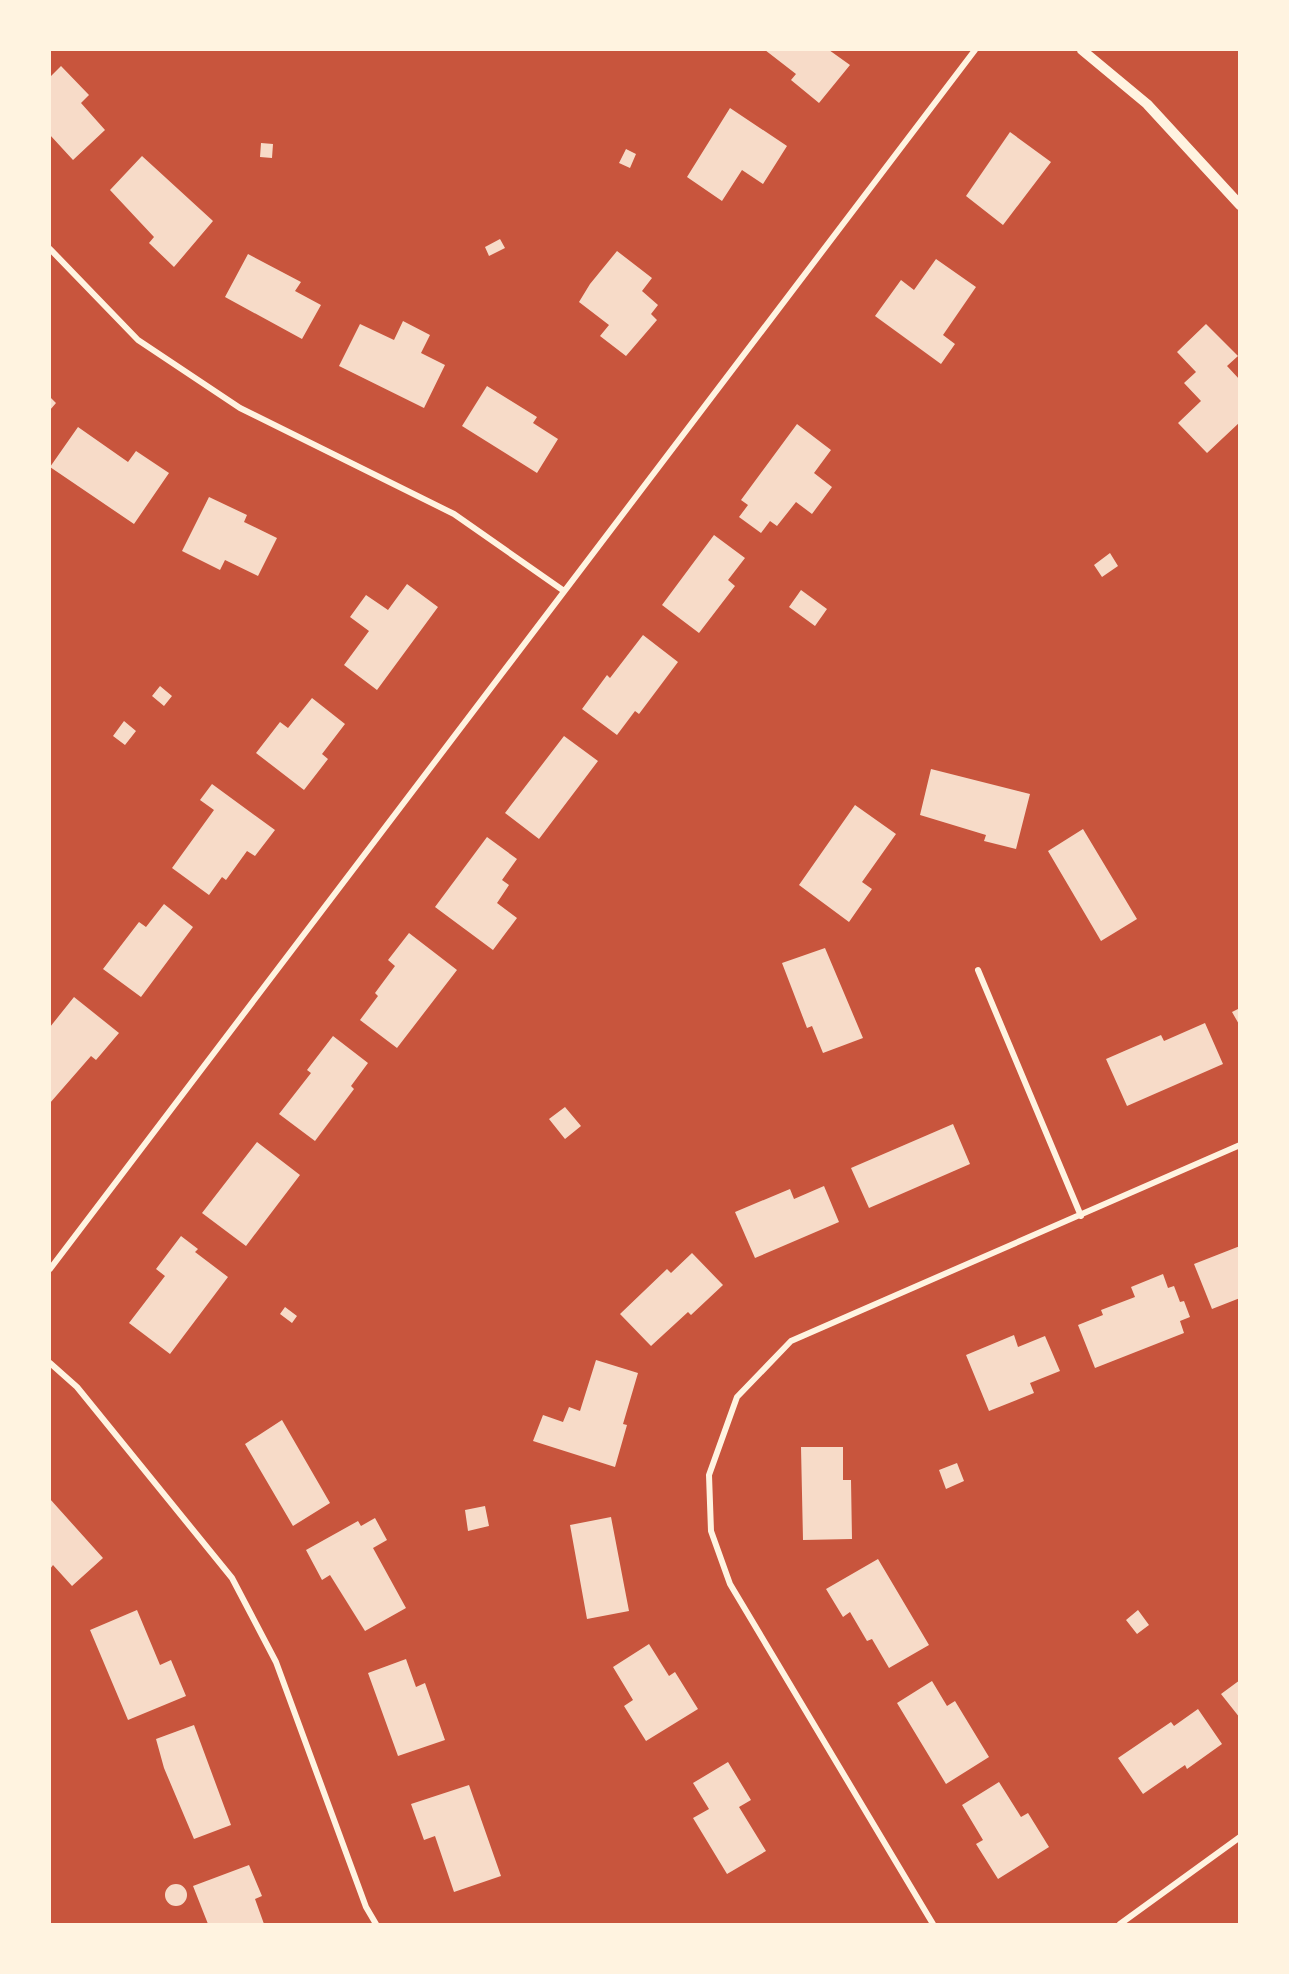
<svg xmlns="http://www.w3.org/2000/svg" width="1289" height="1974" font-family="'Noto Serif',serif">
  <style>
    .building { fill: #f7dbc8 }
    .lines { fill: none; stroke-linecap: round; stroke-linejoin: round }
    .minor { stroke: #fff3e0; stroke-width: 6 }
    .tertiary { stroke: #fff3e0; stroke-width: 10 }
  </style>
  <rect width="100%" height="100%" fill="#c8553d"/>
  <!-- building -->
  <path class="building" d="M 765,50 L 829,50 L 850,65 L 819,103 L 791,80 L 796,74 Z
    M 61,66 L 89,95 L 81,103 L 105,130 L 73,160 L 50,135 L 50,77 Z
    M 730,108 L 787,146 L 763,184 L 742,170 L 722,201 L 687,177 Z
    M 1010,132 L 1051,162 L 1003,225 L 966,196 Z
    M 261,143 L 273,144 L 272,158 L 260,157 Z
    M 626,149 L 636,154 L 630,168 L 619,163 Z
    M 142,156 L 213,221 L 174,267 L 149,243 L 154,237 L 110,190 Z
    M 500,239 L 505,248 L 489,256 L 485,247 Z
    M 617,251 L 652,278 L 642,291 L 658,305 L 651,314 L 657,320 L 626,356 L 600,336 L 609,325 L 579,302 L 590,284 Z
    M 248,254 L 301,282 L 295,291 L 321,305 L 302,339 L 225,297 Z
    M 936,259 L 976,287 L 943,335 L 955,344 L 941,364 L 875,316 L 901,280 L 914,290 Z
    M 403,321 L 430,335 L 421,353 L 445,365 L 424,408 L 339,366 L 360,324 L 394,340 Z
    M 1206,324 L 1238,356 L 1227,366 L 1240,380 L 1240,422 L 1207,453 L 1178,423 L 1201,401 L 1184,383 L 1196,372 L 1177,352 Z
    M 487,386 L 537,417 L 533,423 L 558,439 L 537,473 L 462,426 Z
    M 50,397 L 56,403 L 50,410 Z
    M 797,424 L 831,450 L 814,473 L 832,487 L 812,514 L 796,502 L 777,526 L 770,521 L 761,533 L 739,517 L 748,505 L 741,500 Z
    M 78,427 L 128,462 L 136,451 L 169,473 L 134,524 L 50,467 Z
    M 209,497 L 247,515 L 244,522 L 277,538 L 258,576 L 225,560 L 220,570 L 182,551 Z
    M 714,535 L 745,558 L 728,580 L 735,586 L 699,633 L 662,605 Z
    M 1110,553 L 1118,566 L 1102,577 L 1094,565 Z
    M 407,584 L 438,607 L 377,690 L 344,665 L 369,631 L 350,617 L 366,595 L 388,610 Z
    M 801,590 L 827,609 L 815,626 L 789,607 Z
    M 643,635 L 678,662 L 639,714 L 635,711 L 617,735 L 582,709 L 607,675 L 610,678 Z
    M 160,686 L 172,696 L 164,706 L 152,696 Z
    M 312,698 L 345,724 L 322,754 L 328,759 L 304,790 L 256,753 L 280,722 L 288,728 Z
    M 124,721 L 136,731 L 125,745 L 113,736 Z
    M 564,736 L 598,761 L 539,839 L 505,813 Z
    M 931,769 L 1030,794 L 1016,849 L 984,841 L 986,835 L 920,815 Z
    M 212,784 L 275,830 L 255,856 L 247,851 L 226,880 L 222,877 L 209,895 L 172,868 L 214,810 L 200,800 Z
    M 855,805 L 896,834 L 862,882 L 872,889 L 849,922 L 799,885 Z
    M 1083,829 L 1137,919 L 1101,941 L 1048,851 Z
    M 487,837 L 517,859 L 502,880 L 509,885 L 497,903 L 517,918 L 493,950 L 435,907 Z
    M 164,904 L 193,927 L 141,997 L 103,969 L 139,922 L 146,927 Z
    M 409,933 L 457,970 L 397,1048 L 360,1020 L 378,996 L 375,993 L 395,966 L 388,960 Z
    M 825,948 L 863,1038 L 823,1053 L 812,1026 L 807,1028 L 782,963 Z
    M 74,997 L 119,1033 L 96,1060 L 91,1056 L 50,1103 L 50,1027 Z
    M 1240,1008 L 1240,1026 L 1232,1012 Z
    M 1205,1023 L 1223,1064 L 1127,1106 L 1106,1059 L 1161,1035 L 1164,1041 Z
    M 333,1036 L 368,1063 L 351,1086 L 354,1089 L 315,1141 L 279,1114 L 311,1073 L 307,1070 Z
    M 565,1107 L 581,1126 L 565,1139 L 549,1119 Z
    M 953,1124 L 970,1164 L 869,1208 L 851,1168 Z
    M 257,1142 L 300,1175 L 246,1246 L 202,1213 Z
    M 824,1186 L 839,1222 L 755,1258 L 735,1212 L 790,1189 L 794,1199 Z
    M 181,1236 L 198,1249 L 195,1252 L 228,1277 L 170,1354 L 129,1323 L 165,1276 L 156,1269 Z
    M 1240,1246 L 1240,1298 L 1212,1309 L 1194,1264 Z
    M 692,1253 L 723,1285 L 691,1315 L 688,1312 L 651,1346 L 620,1314 L 667,1269 L 671,1273 Z
    M 1163,1274 L 1168,1288 L 1174,1286 L 1180,1302 L 1184,1301 L 1190,1317 L 1180,1321 L 1184,1333 L 1095,1368 L 1078,1325 L 1103,1315 L 1101,1310 L 1135,1297 L 1131,1287 Z
    M 285,1307 L 297,1316 L 292,1323 L 280,1314 Z
    M 1014,1335 L 1018,1347 L 1045,1336 L 1060,1371 L 1030,1383 L 1034,1393 L 989,1411 L 966,1355 Z
    M 596,1360 L 638,1373 L 623,1424 L 627,1425 L 615,1467 L 533,1441 L 543,1415 L 563,1422 L 569,1407 L 580,1411 Z
    M 282,1420 L 330,1503 L 293,1526 L 245,1444 Z
    M 801,1447 L 843,1447 L 843,1480 L 851,1480 L 852,1539 L 803,1540 Z
    M 957,1463 L 964,1481 L 946,1489 L 939,1470 Z
    M 50,1499 L 103,1558 L 72,1586 L 53,1565 L 50,1569 Z
    M 485,1506 L 489,1526 L 468,1531 L 465,1510 Z
    M 611,1517 L 629,1611 L 587,1619 L 570,1525 Z
    M 375,1518 L 387,1540 L 373,1548 L 406,1608 L 365,1631 L 330,1575 L 322,1580 L 306,1550 L 358,1521 L 361,1526 Z
    M 878,1559 L 929,1645 L 889,1668 L 872,1639 L 867,1641 L 850,1612 L 843,1617 L 826,1589 Z
    M 137,1610 L 160,1665 L 171,1660 L 186,1696 L 128,1720 L 90,1630 Z
    M 1138,1610 L 1149,1625 L 1137,1634 L 1126,1620 Z
    M 649,1644 L 669,1676 L 675,1672 L 698,1709 L 646,1741 L 624,1706 L 633,1700 L 613,1667 Z
    M 406,1659 L 416,1687 L 425,1683 L 445,1740 L 398,1756 L 368,1673 Z
    M 1240,1680 L 1240,1718 L 1221,1694 Z
    M 932,1681 L 947,1706 L 955,1701 L 989,1757 L 946,1784 L 897,1703 Z
    M 1198,1709 L 1222,1744 L 1187,1769 L 1185,1765 L 1143,1794 L 1118,1758 L 1171,1722 L 1174,1726 Z
    M 194,1725 L 231,1825 L 194,1839 L 164,1768 L 156,1739 Z
    M 728,1762 L 751,1800 L 739,1807 L 766,1851 L 727,1874 L 693,1818 L 709,1809 L 693,1783 Z
    M 999,1782 L 1021,1817 L 1028,1813 L 1049,1847 L 998,1879 L 976,1844 L 983,1840 L 962,1805 Z
    M 469,1785 L 501,1876 L 454,1892 L 435,1836 L 424,1840 L 411,1804 Z
    M 249,1865 L 262,1896 L 255,1899 L 264,1924 L 208,1924 L 193,1886 Z
    M165 1895a11 11 0 1 1 22 0a11 11 0 1 1-22 0Z"/>
  <g class="lines">
    <!-- minor -->
    <path class="minor" d="M 50,249 L 138,340 L 240,408 L 454,514 L 564,591
      M 978,970 L 1081,1216
      M 50,1269 L 975,50
      M 50,1363 L 77,1387 L 232,1578 L 276,1662 L 366,1907 L 376,1924
      M 933,1924 L 730,1584 L 711,1531 L 709,1475 L 737,1397 L 791,1341 L 1240,1145
      M 1120,1924 L 1240,1837"/>
    <!-- tertiary -->
    <path class="tertiary" d="M 1082,50 L 1147,104 L 1240,205"/>
  </g>
  <!-- border -->
  <rect width="1289" height="1974" fill="none" stroke="#fff3e0" stroke-width="102"/>
</svg>
